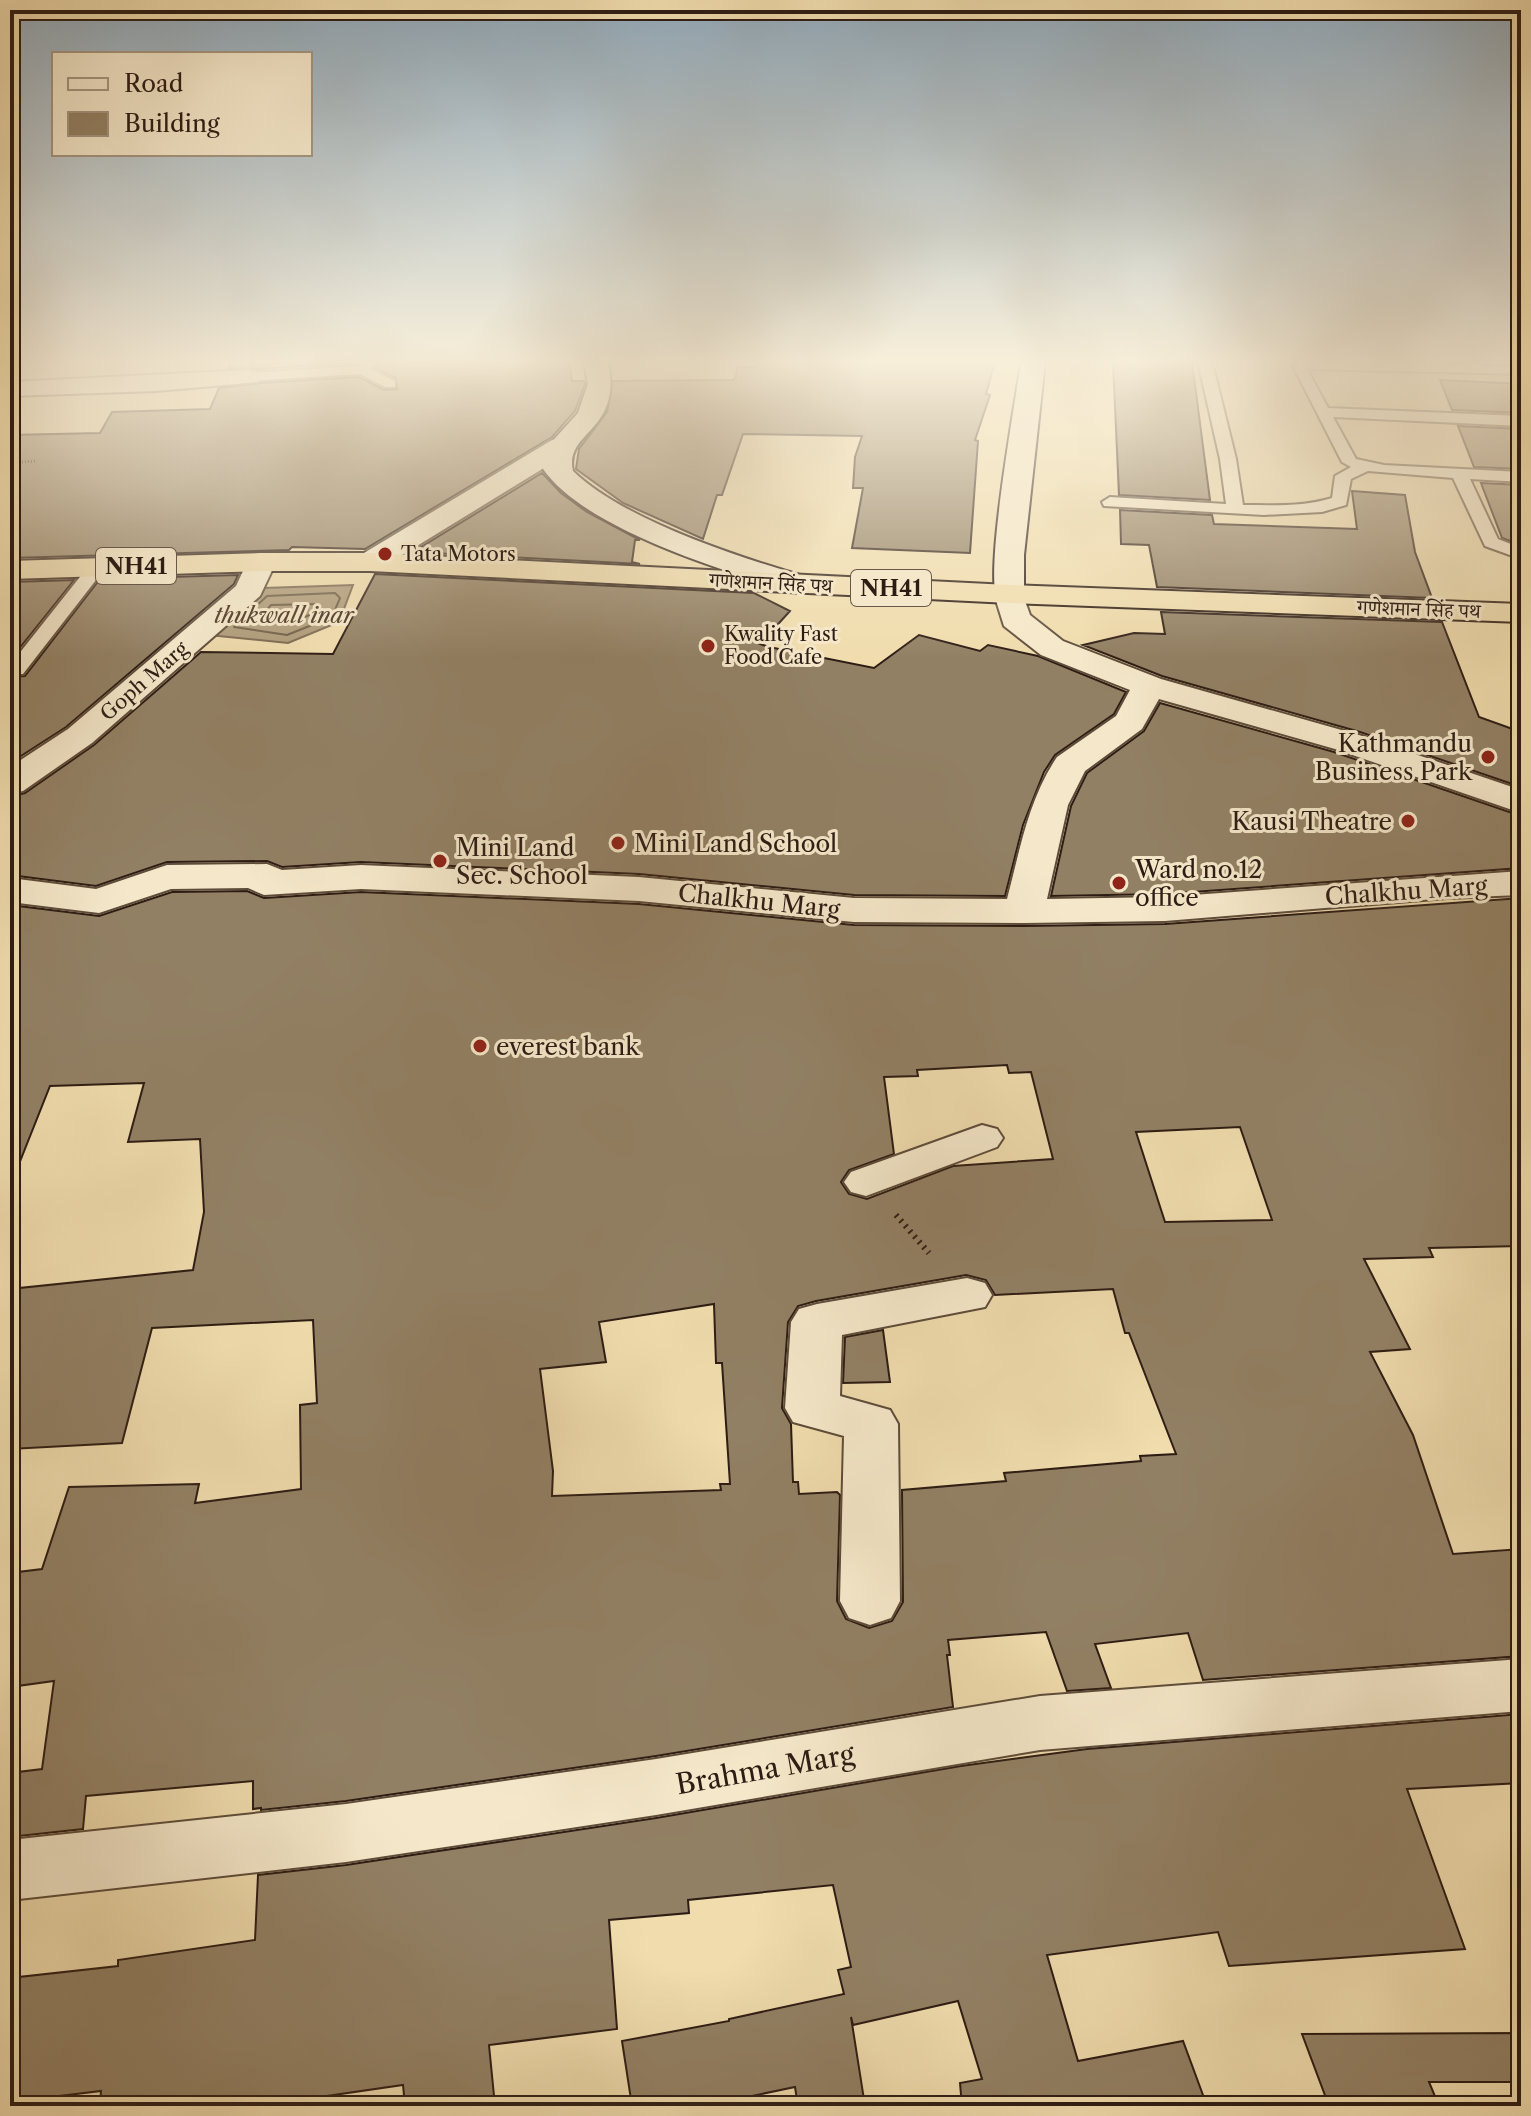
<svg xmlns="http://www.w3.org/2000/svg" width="1531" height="2116" font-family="'Libre Caslon Text','Noto Serif Devanagari',serif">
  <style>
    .water { fill: #ae9b79; stroke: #7a6851; stroke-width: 2 }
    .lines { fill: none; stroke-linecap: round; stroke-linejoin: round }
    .shore { stroke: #6e5c46; stroke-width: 2 }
    .building { fill: #928064; stroke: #2d1c14; stroke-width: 2; fill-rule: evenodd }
    .service-casing { stroke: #5e4c3a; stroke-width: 4 }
    .pedestrian-casing { stroke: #5e4c3a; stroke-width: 4 }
    .minor-casing { stroke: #5e4c3a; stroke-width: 4 }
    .secondary-casing { stroke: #2d1c14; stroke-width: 4 }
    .trunk-casing { stroke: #2d1c14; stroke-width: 4 }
    .path-far1 { stroke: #2d1c14; stroke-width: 3; stroke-dasharray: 1 2; stroke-linecap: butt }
    .path { stroke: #2d1c14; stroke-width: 6; stroke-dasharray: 2 5; stroke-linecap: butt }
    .service { fill: #f5e8ca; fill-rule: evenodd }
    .pedestrian { fill: #f5e8ca; fill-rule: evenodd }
    .minor { fill: #f5e8ca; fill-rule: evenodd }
    .secondary { fill: #f5e8ca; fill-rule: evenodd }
    .trunk { fill: #f0dcad; fill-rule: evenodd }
    .poi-dot { fill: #8f2418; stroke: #f5e8ca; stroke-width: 3 }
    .labels { text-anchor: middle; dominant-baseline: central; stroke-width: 6; stroke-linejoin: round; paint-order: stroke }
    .far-poi-label { font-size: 20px; fill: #2d1c14; stroke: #f5e8ca; text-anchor: start }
    .far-street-label { font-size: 20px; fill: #2d1c14; stroke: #f5e8ca }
    .shield { fill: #f5e8ca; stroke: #69594b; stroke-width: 2 }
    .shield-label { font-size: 22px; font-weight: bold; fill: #2d1c14 }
    .far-water-label { font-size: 22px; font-style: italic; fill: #5a4837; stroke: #f5e8ca }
    .poi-label { font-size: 24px; fill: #2d1c14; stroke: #f5e8ca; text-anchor: start }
    .street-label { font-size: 24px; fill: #2d1c14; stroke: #f5e8ca }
    .near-street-label { font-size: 28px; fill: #2d1c14; stroke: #f5e8ca }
  </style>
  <rect width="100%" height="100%" fill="#f0dcad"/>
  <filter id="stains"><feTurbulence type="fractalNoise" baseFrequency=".0025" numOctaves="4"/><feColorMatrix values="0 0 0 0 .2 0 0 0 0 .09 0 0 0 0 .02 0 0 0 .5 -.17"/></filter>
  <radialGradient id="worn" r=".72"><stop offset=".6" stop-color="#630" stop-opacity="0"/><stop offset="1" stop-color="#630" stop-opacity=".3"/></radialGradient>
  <!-- water -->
  <path class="water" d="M 353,585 L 339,622 L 288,643 L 208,635 L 263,588 Z"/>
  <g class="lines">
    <!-- shore -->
    <path class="shore" d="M 335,593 L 340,598 L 332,617 L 287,635 L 234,627 L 267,596 Z
      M 317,604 L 321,607 L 319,611 L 285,625 L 258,620 L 271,605 Z"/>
  </g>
  <!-- building -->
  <path class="building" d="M 231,362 L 358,362 L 259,369 L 228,368 Z
    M 380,362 L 569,362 L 572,381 L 584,381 L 585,384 L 575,411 L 552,437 L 365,549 L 292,547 L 289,550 L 10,558 L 10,435 L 100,433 L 112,412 L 210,409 L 219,388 L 261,383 L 359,377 L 384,390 L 397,389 L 396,378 L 376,368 Z
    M 757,362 L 995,362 L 986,394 L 990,395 L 975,440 L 978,441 L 970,553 L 852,548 L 863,488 L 853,488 L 855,457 L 862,436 L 743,434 L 722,495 L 717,495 L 703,539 L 623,503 L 576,469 L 579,449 L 607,412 L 613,381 L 733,380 L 736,377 L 737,367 L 756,367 Z
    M 1113,362 L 1192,362 L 1210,500 L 1119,495 Z
    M 1440,380 L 1521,384 L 1521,413 L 1452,410 Z
    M 1458,426 L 1521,429 L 1521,469 L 1474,467 Z
    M 542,473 L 561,493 L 587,512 L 640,540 L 635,540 L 632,562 L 640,564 L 413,552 Z
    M 1481,483 L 1521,485 L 1521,545 L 1502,538 Z
    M 1352,491 L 1405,495 L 1415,552 L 1432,598 L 1157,587 L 1149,545 L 1121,544 L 1120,510 L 1212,515 L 1214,524 L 1357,529 Z
    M 375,574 L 754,593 L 790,611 L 760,644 L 769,647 L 874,668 L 919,635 L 980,651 L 988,645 L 1038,656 L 1126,692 L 1114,714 L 1055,755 L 1044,772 L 1023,825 L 1005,896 L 854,895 L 639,874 L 361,862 L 282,867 L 267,861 L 167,862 L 96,886 L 10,875 L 10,797 L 25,793 L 94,745 L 201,652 L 333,654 Z
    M 238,575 L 234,584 L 66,727 L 10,763 L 10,677 L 25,676 L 100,579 Z
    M 74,580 L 10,660 L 10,582 Z
    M 1161,612 L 1442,622 L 1479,717 L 1521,732 L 1521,787 L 1360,732 L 1162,676 L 1083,645 L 1134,633 L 1165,634 Z
    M 1160,703 L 1334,752 L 1521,816 L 1521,868 L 1165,894 L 1051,896 L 1071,806 L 1087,773 L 1144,731 Z
    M 247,891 L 264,898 L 361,892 L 639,904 L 854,925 L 1024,926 L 1165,924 L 1521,898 L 1521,1246 L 1429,1248 L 1433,1257 L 1364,1259 L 1410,1349 L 1370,1352 L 1413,1435 L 1453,1554 L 1521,1549 L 1521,1656 L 1203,1680 L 1188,1633 L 1095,1644 L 1111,1688 L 1067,1691 L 1046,1632 L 948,1640 L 950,1655 L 947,1655 L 953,1707 L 656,1756 L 346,1801 L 261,1810 L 261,1808 L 253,1809 L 253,1781 L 86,1796 L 83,1829 L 10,1837 L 10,1773 L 42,1769 L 54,1681 L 10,1687 L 10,1573 L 42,1569 L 69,1487 L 199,1484 L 195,1503 L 301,1489 L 300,1405 L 317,1403 L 313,1320 L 152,1328 L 122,1443 L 10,1449 L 10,1289 L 193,1270 L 204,1212 L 200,1139 L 128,1142 L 144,1083 L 50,1086 L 13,1179 L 10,1179 L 10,905 L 99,916 L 172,892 ZM 1007,1065 L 1009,1073 L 1031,1072 L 1053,1159 L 953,1166 L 867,1199 L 849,1194 L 841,1182 L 849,1170 L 894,1154 L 884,1077 L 918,1076 L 917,1070 ZM 1240,1127 L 1272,1220 L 1165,1222 L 1136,1132 ZM 966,1275 L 986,1280 L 995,1295 L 1113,1289 L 1125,1333 L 1129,1333 L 1176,1454 L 1140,1456 L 1141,1461 L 1004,1473 L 1006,1481 L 902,1490 L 903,1602 L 892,1621 L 869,1628 L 846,1619 L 837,1601 L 840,1495 L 837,1492 L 799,1494 L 798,1482 L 793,1482 L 791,1424 L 782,1408 L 788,1322 L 798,1306 L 816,1301 ZM 714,1304 L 716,1363 L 722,1363 L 730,1484 L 720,1484 L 721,1490 L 552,1496 L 553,1471 L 540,1369 L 606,1362 L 599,1322 Z
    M 883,1330 L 890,1382 L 843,1383 L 845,1337 Z
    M 1521,1714 L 1521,1783 L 1407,1789 L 1465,1949 L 1229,1966 L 1218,1932 L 1047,1955 L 1078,2061 L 1183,2041 L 1207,2106 L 962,2106 L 960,2083 L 982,2079 L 958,2001 L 853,2025 L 851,2017 L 865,2106 L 798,2106 L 795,2087 L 704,2106 L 632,2106 L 622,2041 L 729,2021 L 729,2019 L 844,1994 L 838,1970 L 851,1967 L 833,1885 L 688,1900 L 689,1913 L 609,1920 L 617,2029 L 489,2045 L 495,2106 L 405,2106 L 403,2085 L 258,2106 L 100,2106 L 101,2091 L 10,2102 L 10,1978 L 118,1966 L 118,1960 L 255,1940 L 258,1875 L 346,1865 L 656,1818 L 961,1766 L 1087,1749 Z
    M 1521,2033 L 1521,2082 L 1429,2082 L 1439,2106 L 1329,2106 L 1302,2034 Z"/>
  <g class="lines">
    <!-- service casing -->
    <g class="service-casing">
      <path id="service" d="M 362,362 L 377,362 L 371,369 L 395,381 L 395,387 L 385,387 L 360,374 L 249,381 L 242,377 L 249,373 L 358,366 Z
        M 1198,362 L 1212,362 L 1236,459 L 1243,505 C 1273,505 1304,507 1332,498 L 1335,476 L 1351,467 L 1342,462 L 1291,362 L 1521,366 L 1521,374 L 1307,369 L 1328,408 L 1521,416 L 1521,426 L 1333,417 L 1356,459 L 1384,465 L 1521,472 L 1521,482 L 1470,479 L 1498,539 L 1521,548 L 1521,559 L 1485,546 L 1453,478 L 1368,471 L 1351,479 L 1346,505 L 1322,512 L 1264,515 L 1104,506 L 1102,502 L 1110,497 L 1226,504 L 1220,459 Z
        M 97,562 L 106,567 L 103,571 L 23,674 L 10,674 L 10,665 L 91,563 Z"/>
    </g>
    <!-- pedestrian casing -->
    <g class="pedestrian-casing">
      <path id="pedestrian" d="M 982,1125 L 997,1129 L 1003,1138 L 997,1147 L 866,1196 L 851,1192 L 844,1182 L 851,1172 Z"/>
    </g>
    <!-- minor casing -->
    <g class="minor-casing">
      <path id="minor" d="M 249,370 L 258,372 L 261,377 L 258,382 L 156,391 L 10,396 L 10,382 Z
        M 561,438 L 570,440 L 574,446 L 570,452 L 381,568 L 370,571 L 359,568 L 355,562 L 359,556 L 552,440 Z
        M 261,553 L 272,556 L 276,562 L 260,596 L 92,743 L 23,791 L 10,794 L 10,767 L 68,729 L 236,586 L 250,556 Z
        M 1009,585 L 1020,587 L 1030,615 L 1063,641 L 1161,679 L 1359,735 L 1521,790 L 1521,813 L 1335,749 L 1159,699 L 1142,729 L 1085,771 L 1068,805 L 1047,899 L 1165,897 L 1521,871 L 1521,895 L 1447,898 L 1165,921 L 1024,923 L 854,922 L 639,901 L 361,889 L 264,895 L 248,888 L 171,889 L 99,913 L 10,902 L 10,878 L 96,889 L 167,865 L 267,864 L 282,870 L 361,865 L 639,877 L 854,898 L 1007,899 C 1020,850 1028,800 1057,757 L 1116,716 L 1130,690 L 1041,655 L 1004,626 L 994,594 L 998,587 Z
        M 967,1278 L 985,1283 L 992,1295 L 985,1307 L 842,1335 L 840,1396 L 890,1410 L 898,1424 L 900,1601 L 891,1618 L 870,1625 L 849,1618 L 840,1601 L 844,1436 L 793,1422 L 785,1408 L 791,1322 L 799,1309 L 817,1304 Z
        M 1521,1659 L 1521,1711 L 1040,1750 L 656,1815 L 346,1862 L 10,1900 L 10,1840 L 346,1804 L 656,1759 L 1040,1696 Z"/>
    </g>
    <!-- secondary casing -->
    <g class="secondary-casing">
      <path id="secondary" d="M 584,362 L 608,362 C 612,381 612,400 601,417 C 589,436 567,446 573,471 C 623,520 741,558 810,578 L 814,584 L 810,590 L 799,593 L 788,590 C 720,570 584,528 543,469 L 548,446 L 578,413 L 588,384 Z
        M 1021,362 L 1045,362 L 1024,555 L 1024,594 L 1020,601 L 1009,603 L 998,601 C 983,578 1016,399 1021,362 Z"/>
    </g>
    <!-- trunk casing -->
    <g class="trunk-casing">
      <path id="trunk" d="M 261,553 L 370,553 L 1009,585 L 1521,604 L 1521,622 L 1009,603 L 370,571 L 261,571 L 10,579 L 10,561 Z"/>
    </g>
    <!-- path-far1 -->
    <path class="path-far1" d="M 10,463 L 36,461"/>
    <!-- path -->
    <path class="path" d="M 896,1215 L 929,1253"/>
    <!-- service -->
    <use href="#service" class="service"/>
    <!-- pedestrian -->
    <use href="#pedestrian" class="pedestrian"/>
    <!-- minor -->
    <use href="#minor" class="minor"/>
    <!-- secondary -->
    <use href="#secondary" class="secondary"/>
    <!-- trunk -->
    <use href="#trunk" class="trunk"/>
  </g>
  <!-- sky -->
  <linearGradient id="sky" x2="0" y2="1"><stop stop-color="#91aabc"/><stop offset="0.55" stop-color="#f8efda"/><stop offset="1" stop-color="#f8efda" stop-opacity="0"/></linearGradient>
  <rect width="1531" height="658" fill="url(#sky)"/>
  <!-- markers -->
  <g class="poi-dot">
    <circle cx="385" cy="554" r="8"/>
    <circle cx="708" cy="646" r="8"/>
    <circle cx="1488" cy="757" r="8"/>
    <circle cx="1408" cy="821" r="8"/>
    <circle cx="618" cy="843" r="8"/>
    <circle cx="440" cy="861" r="8"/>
    <circle cx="1119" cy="883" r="8"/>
    <circle cx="480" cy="1046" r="8"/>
  </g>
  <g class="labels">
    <!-- far-poi labels -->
    <g class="far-poi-label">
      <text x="401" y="554">Tata Motors</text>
      <text x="724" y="634">Kwality Fast<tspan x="724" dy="23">Food Cafe</tspan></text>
    </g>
    <!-- far-street labels -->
    <g class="far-street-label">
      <text transform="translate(771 583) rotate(3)">गणेशमान सिंह पथ</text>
      <text transform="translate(1419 609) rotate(2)">गणेशमान सिंह पथ</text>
      <text transform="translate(144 681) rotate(-41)">Goph Marg</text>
    </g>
    <!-- shield labels -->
    <g class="shield">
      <rect x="96" y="548" width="80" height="36" rx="6"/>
      <rect x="851" y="570" width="80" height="36" rx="6"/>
    </g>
    <g class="shield-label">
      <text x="136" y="566">NH41</text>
      <text x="891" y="588">NH41</text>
    </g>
    <!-- far-water labels -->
    <g class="far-water-label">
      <text x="284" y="615">thukwall inar</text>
    </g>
    <!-- poi labels -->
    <g class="poi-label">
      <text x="1472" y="743" text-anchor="end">Kathmandu<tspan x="1472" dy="28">Business Park</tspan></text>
      <text x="1392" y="821" text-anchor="end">Kausi Theatre</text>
      <text x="634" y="843">Mini Land School</text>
      <text x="456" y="847">Mini Land<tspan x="456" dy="28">Sec. School</tspan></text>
      <text x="1135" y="869">Ward no.12<tspan x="1135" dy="28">office</tspan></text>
      <text x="496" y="1046">everest bank</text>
    </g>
    <!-- street labels -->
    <g class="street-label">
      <text transform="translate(1406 891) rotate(-4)">Chalkhu Marg</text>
      <text transform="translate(759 901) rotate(6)">Chalkhu Marg</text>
    </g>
    <!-- near-street labels -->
    <g class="near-street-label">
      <text transform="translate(765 1769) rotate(-10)">Brahma Marg</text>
    </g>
  </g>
  <!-- margin -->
  <rect width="1531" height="2116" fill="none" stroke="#f0dcad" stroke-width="40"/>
  <rect x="12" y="12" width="1507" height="2092" fill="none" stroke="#2d1c14" stroke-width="4"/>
  <rect x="20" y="20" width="1491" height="2076" fill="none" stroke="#2d1c14" stroke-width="2"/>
  <!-- legend -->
  <rect x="52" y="52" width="260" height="104" fill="#f5e8ca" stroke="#a59681" stroke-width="2"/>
  <rect x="68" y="78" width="40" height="12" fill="#f5e8ca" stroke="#a59681" stroke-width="2"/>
  <text x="124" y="92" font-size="24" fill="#2d1c14">Road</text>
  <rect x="68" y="112" width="40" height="24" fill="#928064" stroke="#a59681" stroke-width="2"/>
  <text x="124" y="132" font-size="24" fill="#2d1c14">Building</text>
  <rect width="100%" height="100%" filter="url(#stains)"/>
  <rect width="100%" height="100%" fill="url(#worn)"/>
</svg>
